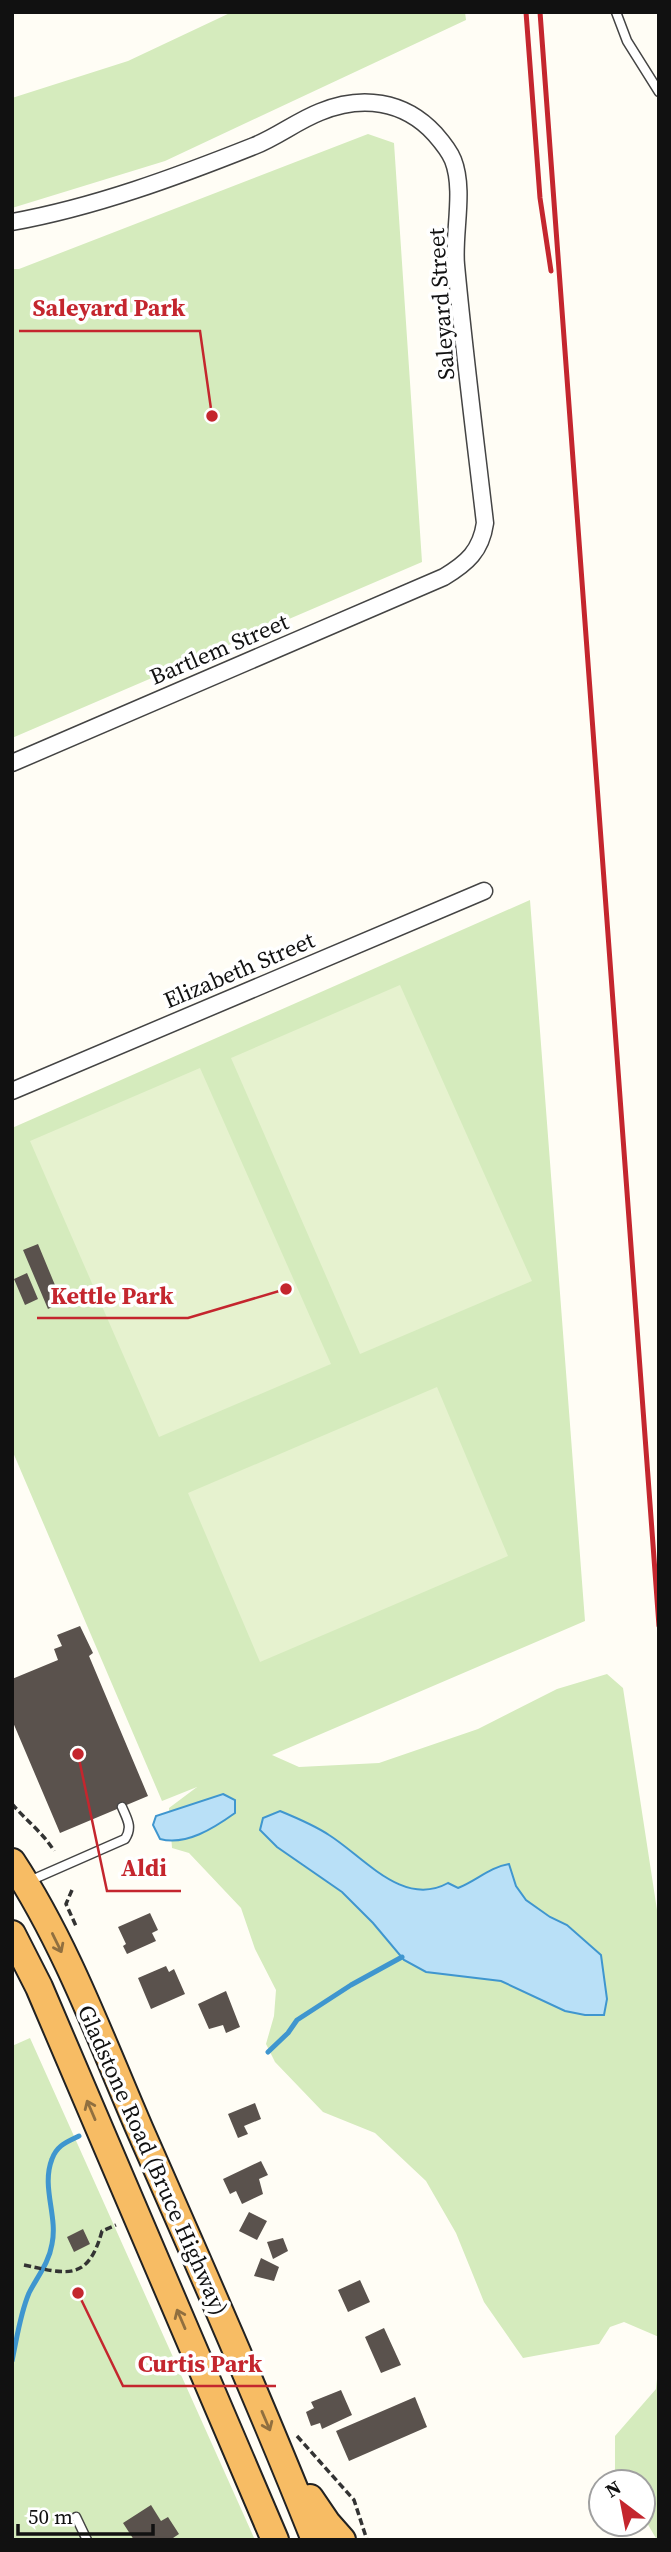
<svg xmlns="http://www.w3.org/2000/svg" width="671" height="2552" font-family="'Source Serif 4',serif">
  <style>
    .green { fill: #d5ebbd }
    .pitch { fill: #e6f2cf }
    .water { fill: #b9e0f7; stroke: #3f96cf; stroke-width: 2 }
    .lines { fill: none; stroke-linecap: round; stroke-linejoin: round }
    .stream { stroke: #3f96cf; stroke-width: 5 }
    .building { fill: #5a524d }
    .service-casing { stroke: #444; stroke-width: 11 }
    .minor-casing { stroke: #444; stroke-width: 19 }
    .trunk-casing { stroke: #222; stroke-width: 30 }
    .path { stroke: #333; stroke-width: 3.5; stroke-dasharray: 7 3.5; stroke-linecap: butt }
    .service { stroke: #fff; stroke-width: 8 }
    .minor { stroke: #fff; stroke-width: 16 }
    .trunk { stroke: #f7bc64; stroke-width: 26 }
    .rail { stroke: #c4262e; stroke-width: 5 }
    .oneway { stroke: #906f3f }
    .labels { text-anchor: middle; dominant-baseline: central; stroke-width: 7; stroke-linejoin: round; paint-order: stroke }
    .street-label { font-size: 23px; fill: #111; stroke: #fff }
    .leader { fill: none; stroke: #c4262e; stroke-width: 2.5 }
    .callout-dot { fill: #c4262e; stroke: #fff; stroke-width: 2.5 }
    .callout-label { font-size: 24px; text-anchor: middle; font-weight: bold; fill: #c4262e; stroke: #fff; stroke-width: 7; stroke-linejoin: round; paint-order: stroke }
  </style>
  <rect width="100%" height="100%" fill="#fffdf5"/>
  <!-- green -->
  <path class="green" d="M 232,12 L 465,12 L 466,20 L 165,161 L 12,208 L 12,98 L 128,61 Z
    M 368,134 L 394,143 L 422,562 L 12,738 L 12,269 L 19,269 Z
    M 530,900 L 585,1621 L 272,1755 L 299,1767 L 379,1763 L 478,1729 L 557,1689 L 607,1674 L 623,1688 L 659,1923 L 659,2337 L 624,2322 L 610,2327 L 599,2344 L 523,2358 L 484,2302 L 456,2233 L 426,2181 L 375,2133 L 323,2112 L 275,2062 L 266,2044 L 274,2016 L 276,1990 L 255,1949 L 241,1908 L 189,1853 L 172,1848 L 169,1808 L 197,1787 L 162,1801 L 12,1450 L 12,1128 Z
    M 30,2038 L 255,2540 L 12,2540 L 12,2046 Z
    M 659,2358 L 659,2540 L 657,2540 L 643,2516 L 643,2482 L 615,2482 L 615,2436 L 656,2389 Z"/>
  <!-- pitch -->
  <path class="pitch" d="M 400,985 L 532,1281 L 360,1354 L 231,1058 Z
    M 200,1068 L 331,1364 L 159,1437 L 30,1141 Z
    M 437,1387 L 508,1556 L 260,1662 L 188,1493 Z"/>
  <!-- water -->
  <path class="water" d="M 223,1794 L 235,1800 L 235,1813 C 214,1828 186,1846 160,1839 L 153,1825 L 156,1816 Z
    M 280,1811 C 297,1818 314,1825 329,1835 C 364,1857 403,1908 448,1883 L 458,1888 C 476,1881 490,1867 509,1864 L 516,1886 L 526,1900 L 550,1917 L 567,1925 L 601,1955 L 607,1999 L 604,2015 L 585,2015 L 565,2011 L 501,1981 L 426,1972 L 404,1960 L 373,1923 L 342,1892 L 277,1847 L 260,1830 L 263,1818 Z"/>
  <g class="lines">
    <!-- stream -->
    <path class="stream" d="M 268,2052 L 288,2033 L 297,2020 L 351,1985 L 402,1957
      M 12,2361 C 17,2338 20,2314 29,2293 C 37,2277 49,2263 52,2244 C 58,2216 41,2187 52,2159 C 57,2145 67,2142 79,2136"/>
  </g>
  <!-- building -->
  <path class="building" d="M 38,1244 L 62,1302 L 48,1309 L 23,1250 Z
    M 27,1273 L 38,1299 L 25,1305 L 14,1279 Z
    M 80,1626 L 93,1653 L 89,1656 L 148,1796 L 60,1833 L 12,1720 L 12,1679 L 58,1660 L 54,1649 L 62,1646 L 57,1635 Z
    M 150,1913 L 158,1930 L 152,1933 L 156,1941 L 127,1954 L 123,1946 L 126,1944 L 118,1927 Z
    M 166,1966 L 169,1972 L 174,1969 L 185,1994 L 151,2009 L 138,1978 Z
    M 226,1991 L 240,2027 L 226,2033 L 223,2025 L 209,2029 L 198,2004 Z
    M 255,2103 L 261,2119 L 244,2126 L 248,2134 L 238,2138 L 228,2114 Z
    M 261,2161 L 268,2175 L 259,2179 L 263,2194 L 242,2204 L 236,2191 L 230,2194 L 223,2179 Z
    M 249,2212 L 267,2221 L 257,2240 L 239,2231 Z
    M 83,2229 L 90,2244 L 74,2252 L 67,2237 Z
    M 283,2238 L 288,2251 L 273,2259 L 267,2242 Z
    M 261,2258 L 279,2267 L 274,2281 L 254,2276 Z
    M 360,2280 L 370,2302 L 348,2312 L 338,2290 Z
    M 384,2328 L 401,2365 L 381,2373 L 365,2337 Z
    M 341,2390 L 352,2415 L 322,2429 L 320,2423 L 311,2426 L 306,2412 L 314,2408 L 311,2402 Z
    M 415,2397 L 427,2427 L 349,2461 L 336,2431 Z
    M 151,2505 L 161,2521 L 168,2517 L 179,2534 L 170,2540 L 134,2540 L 123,2523 Z"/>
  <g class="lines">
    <!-- service casing -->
    <g class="service-casing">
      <path id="service" d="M 616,12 L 627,41 L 659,92
        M 27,1882 L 125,1839 C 133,1827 127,1819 122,1807
        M 76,2517 L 87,2540"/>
    </g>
    <!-- minor casing -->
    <g class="minor-casing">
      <path id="minor" d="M 12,222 C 95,207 176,177 254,146 C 277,137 297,121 320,112 C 361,95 404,100 435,134 C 442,142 449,150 453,160 C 465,190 453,234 456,265 C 464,351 475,437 485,523 C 481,551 467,563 444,577 L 12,763
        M 12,1091 L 484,891"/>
    </g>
    <!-- trunk casing -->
    <g class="trunk-casing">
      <path id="trunk" d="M 12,1862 C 66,1944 101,2040 140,2130 C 200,2266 260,2402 315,2540
        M 12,1934 L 39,1987 L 275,2540
        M 310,2498 L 327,2523 L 342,2540"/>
    </g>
    <!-- path -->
    <path class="path" d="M 12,1804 C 25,1819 45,1835 54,1851
      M 72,1890 L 66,1904 L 76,1926
      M 24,2265 C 67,2274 88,2282 102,2231 L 116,2225
      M 297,2436 L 354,2500 L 367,2540"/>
    <!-- service -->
    <use href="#service" class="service"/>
    <!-- minor -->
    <use href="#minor" class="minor"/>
    <!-- trunk -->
    <use href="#trunk" class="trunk"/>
    <!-- rail -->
    <path class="rail" d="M 526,12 L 540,198 L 551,271
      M 540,12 L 659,1626"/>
  </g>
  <!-- one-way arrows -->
  <defs><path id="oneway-shaft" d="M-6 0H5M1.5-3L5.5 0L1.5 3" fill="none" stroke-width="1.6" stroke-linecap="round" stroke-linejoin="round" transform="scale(1.75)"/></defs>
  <g class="oneway">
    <use href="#oneway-shaft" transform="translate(57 1943) rotate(64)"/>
    <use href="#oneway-shaft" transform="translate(91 2110) rotate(-113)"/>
    <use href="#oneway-shaft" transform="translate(181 2319) rotate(-113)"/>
    <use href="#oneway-shaft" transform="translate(266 2421) rotate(67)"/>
  </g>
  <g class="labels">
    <!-- street labels -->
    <g class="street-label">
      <text transform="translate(441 304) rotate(-94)">Saleyard Street</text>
      <text transform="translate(219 649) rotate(-23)">Bartlem Street</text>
      <text transform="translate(239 970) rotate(-23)">Elizabeth Street</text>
      <text transform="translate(153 2160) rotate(66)">Gladstone Road (Bruce Highway)</text>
    </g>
  </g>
  <!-- callouts -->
  <path class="leader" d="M212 416L200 331H19M286 1289L188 1318H37M78 1754L107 1891H181M78 2293L123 2386H276"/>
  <g class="callout-dot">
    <circle cx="212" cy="416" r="7"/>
    <circle cx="286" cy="1289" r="7"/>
    <circle cx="78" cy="1754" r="7"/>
    <circle cx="78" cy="2293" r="7"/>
  </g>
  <g class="callout-label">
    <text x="109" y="316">Saleyard Park</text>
    <text x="112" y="1304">Kettle Park</text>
    <text x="144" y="1876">Aldi</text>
    <text x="200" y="2372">Curtis Park</text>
  </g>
  <!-- border -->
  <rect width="671" height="2552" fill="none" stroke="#111111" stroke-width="28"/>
  <!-- north arrow -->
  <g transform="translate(622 2503) rotate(328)"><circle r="33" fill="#ffffff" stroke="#a0a0a0" stroke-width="2"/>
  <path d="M0-5L12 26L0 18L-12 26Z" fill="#c4262e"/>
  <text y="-10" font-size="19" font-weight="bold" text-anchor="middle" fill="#111111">N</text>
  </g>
  <!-- scale -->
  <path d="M18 2524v10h135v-10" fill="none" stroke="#111111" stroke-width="3.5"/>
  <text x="28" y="2524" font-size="21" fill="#111111" stroke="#ffffff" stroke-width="5" paint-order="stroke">50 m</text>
</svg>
